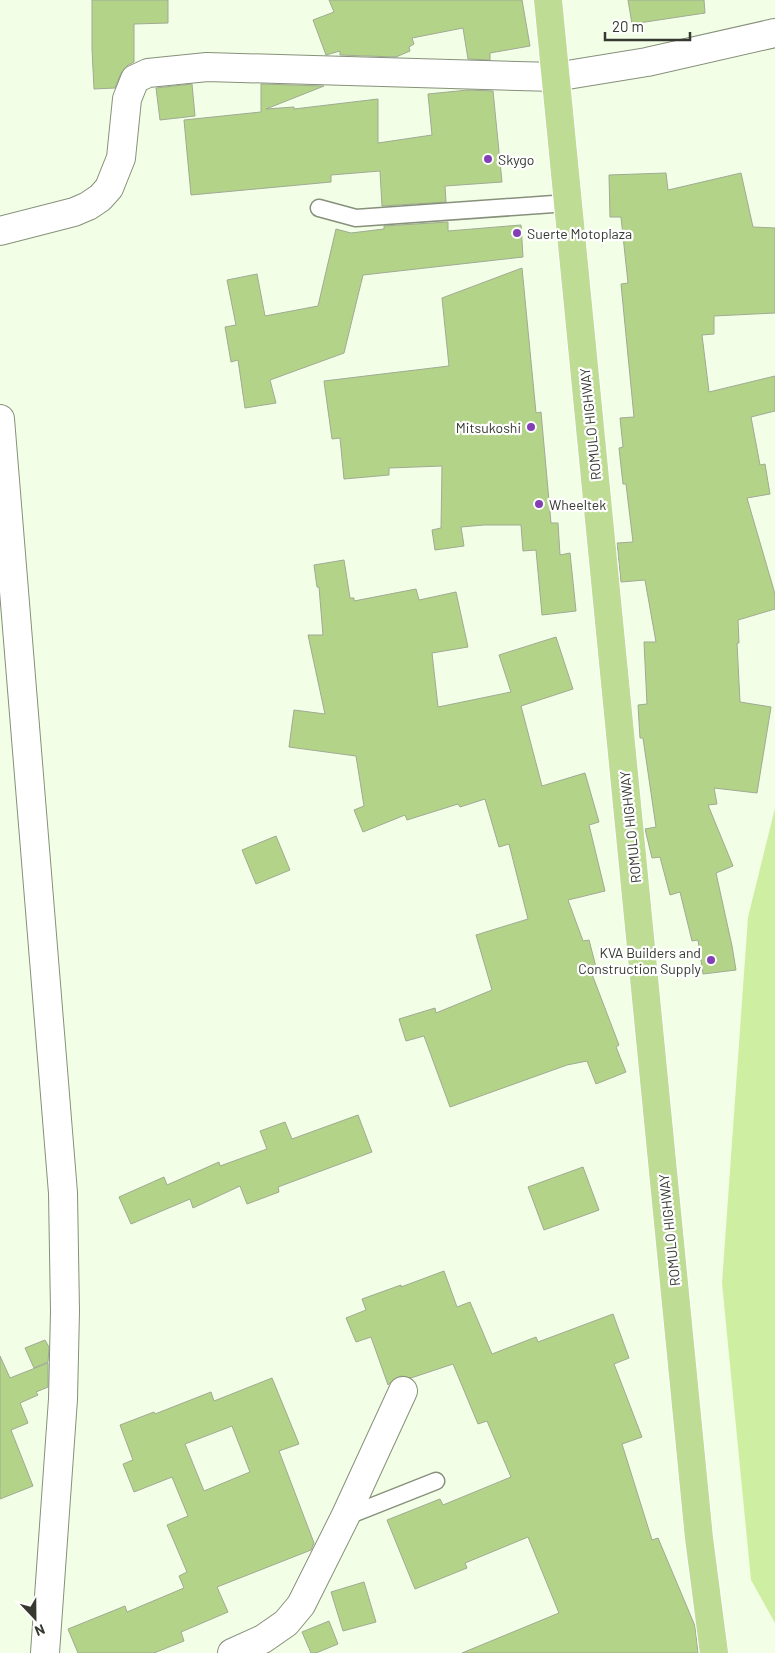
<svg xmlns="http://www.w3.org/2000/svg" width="775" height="1653" font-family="Barlow,sans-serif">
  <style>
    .water { fill: #ceefa2 }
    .building { fill: #b3d488; stroke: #a0aa94; fill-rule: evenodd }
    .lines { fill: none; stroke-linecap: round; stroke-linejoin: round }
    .service-casing { stroke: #86907a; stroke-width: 19 }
    .minor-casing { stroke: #86907a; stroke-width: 30 }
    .tertiary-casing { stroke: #86907a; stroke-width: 30 }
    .trunk-casing { stroke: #fff; stroke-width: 30 }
    .service { stroke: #fff; stroke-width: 16 }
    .minor { stroke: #fff; stroke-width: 28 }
    .tertiary { stroke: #fff; stroke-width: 28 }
    .trunk { stroke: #bedc94; stroke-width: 28 }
    .poi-dot { fill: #8340b5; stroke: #fff; stroke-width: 2 }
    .labels { text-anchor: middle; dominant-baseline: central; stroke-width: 4.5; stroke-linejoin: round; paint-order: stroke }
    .poi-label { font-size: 14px; fill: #353930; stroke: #fff; text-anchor: start }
    .street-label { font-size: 14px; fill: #353930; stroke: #fff }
  </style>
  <rect width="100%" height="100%" fill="#f2fee6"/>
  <!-- water -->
  <path class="water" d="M 775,808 L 775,1623 L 751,1580 L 722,1283 L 748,917 Z"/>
  <!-- building -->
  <path class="building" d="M 92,0 L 168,0 L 168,23 L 134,24 L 134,62 L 128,65 L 121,73 L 115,88 L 94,89 L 92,49 Z
    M 329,0 L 522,0 L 530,46 L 490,53 L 490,60 L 468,59 L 463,28 L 412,38 L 414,44 L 409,47 L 410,51 L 396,57 L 340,55 L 340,51 L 326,55 L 313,20 L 334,12 Z
    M 628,0 L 704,0 L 705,13 L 632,24 Z
    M 192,84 L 195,116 L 160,120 L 156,88 Z
    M 261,84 L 324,86 L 266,109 L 294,107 L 294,109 L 378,99 L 378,143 L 432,135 L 428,94 L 468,90 L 493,91 L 502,182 L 445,186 L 446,202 L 382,206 L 380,171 L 331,175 L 331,182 L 191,195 L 184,120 L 261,112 Z
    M 666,173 L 668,190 L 741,173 L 753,227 L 775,228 L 775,313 L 714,316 L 714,334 L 702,335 L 709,392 L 775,376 L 775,411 L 751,417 L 760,465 L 765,464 L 770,494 L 747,498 L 775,594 L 775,609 L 738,620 L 739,643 L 737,643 L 740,702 L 771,707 L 757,793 L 714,788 L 717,804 L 708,805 L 733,866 L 716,873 L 732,946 L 736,970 L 703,974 L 698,940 L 692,941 L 680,892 L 670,895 L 660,857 L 652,858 L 645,829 L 656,827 L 643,738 L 640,738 L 638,705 L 647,704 L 644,642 L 656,642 L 645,580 L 621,582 L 617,543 L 633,542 L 626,484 L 623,484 L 619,448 L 623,447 L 620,418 L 634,417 L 621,284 L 628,283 L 621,217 L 610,217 L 609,175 Z
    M 448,222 L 448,231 L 521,225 L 523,257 L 363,275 L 344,353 L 270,380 L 276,403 L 245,408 L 238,360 L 231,362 L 225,327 L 236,325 L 227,280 L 257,274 L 265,316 L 318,306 L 336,229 L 351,233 L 384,229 L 384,226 Z
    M 522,268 L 536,413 L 541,412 L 551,523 L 558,523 L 560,555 L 570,553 L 576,611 L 542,615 L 536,550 L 523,551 L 521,525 L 484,525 L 461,527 L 464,546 L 435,550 L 432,530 L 441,528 L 442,466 L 389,468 L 389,475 L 344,479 L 340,438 L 332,439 L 324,381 L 449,366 L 442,298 Z
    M 344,560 L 350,598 L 354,598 L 354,601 L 416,589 L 419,600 L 456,592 L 468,647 L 432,653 L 438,707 L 511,692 L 499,655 L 556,637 L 573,689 L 521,706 L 542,786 L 585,773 L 599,822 L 589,825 L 605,891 L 568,900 L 583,941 L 589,940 L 596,967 L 590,969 L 619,1045 L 616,1047 L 626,1072 L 596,1084 L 587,1061 L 567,1065 L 450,1107 L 424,1036 L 406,1041 L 399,1019 L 435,1008 L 436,1013 L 492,990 L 476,935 L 528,919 L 509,844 L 499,847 L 485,799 L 460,807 L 458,804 L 407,820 L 405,815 L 363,832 L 354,810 L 364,806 L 356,756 L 289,747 L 294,710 L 325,714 L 308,635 L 323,635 L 319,587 L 317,587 L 314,565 Z
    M 276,836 L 290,870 L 256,884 L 242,850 Z
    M 358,1115 L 372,1152 L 278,1187 L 279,1192 L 247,1204 L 240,1186 L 193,1208 L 190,1199 L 131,1224 L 119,1197 L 164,1177 L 167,1185 L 219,1162 L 220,1166 L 267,1149 L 260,1131 L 285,1122 L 292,1139 Z
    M 583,1167 L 599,1210 L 544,1230 L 528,1187 Z
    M 444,1271 L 457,1307 L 470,1302 L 492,1354 L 536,1337 L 538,1342 L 613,1314 L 629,1358 L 614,1364 L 642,1437 L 622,1444 L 652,1540 L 658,1538 L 695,1626 L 698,1653 L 462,1653 L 559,1613 L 528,1537 L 465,1563 L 467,1568 L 415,1589 L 387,1520 L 440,1499 L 443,1505 L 511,1477 L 487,1421 L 478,1424 L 453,1364 L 411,1378 L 401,1376 L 394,1379 L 388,1385 L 371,1337 L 356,1342 L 346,1318 L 366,1310 L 362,1299 L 401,1285 L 401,1287 Z
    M 45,1340 L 49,1347 L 48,1362 L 34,1368 L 25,1348 Z
    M 0,1356 L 10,1378 L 48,1363 L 48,1387 L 36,1392 L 38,1395 L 20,1403 L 28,1423 L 11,1430 L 33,1486 L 0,1499 Z
    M 272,1378 L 299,1444 L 279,1451 L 314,1543 L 311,1550 L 217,1587 L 228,1612 L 181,1632 L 184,1641 L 154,1653 L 78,1653 L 68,1629 L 125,1606 L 127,1612 L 184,1588 L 179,1576 L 187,1572 L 167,1525 L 188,1516 L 172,1477 L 134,1492 L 123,1464 L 133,1460 L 120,1425 L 154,1412 L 155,1414 L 211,1392 L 214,1401 ZM 232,1426 L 250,1472 L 204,1491 L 185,1444 Z
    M 364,1582 L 376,1622 L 343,1631 L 331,1592 Z
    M 329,1621 L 338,1644 L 316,1653 L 311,1653 L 302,1632 Z"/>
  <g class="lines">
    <!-- service casing -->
    <g class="service-casing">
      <path id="service" d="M 319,208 L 356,218 L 568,203
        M 345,1517 L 436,1481"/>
    </g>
    <!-- minor casing -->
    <g class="minor-casing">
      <path id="minor" d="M 0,231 L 74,212 L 88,206 L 100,198 L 109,188 L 121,158 L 127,99 L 135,79 L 148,73 L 207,67 L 555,77
        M 0,419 L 63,1193 L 65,1311 L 63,1399 L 45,1653
        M 232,1653 L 263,1639 L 286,1623 L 301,1605 L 345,1517 L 403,1391"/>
    </g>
    <!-- tertiary casing -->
    <g class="tertiary-casing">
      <path id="tertiary" d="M 555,77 L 647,62 L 775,33"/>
    </g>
    <!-- trunk casing -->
    <g class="trunk-casing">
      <path id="trunk" d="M 548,0 L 699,1538 L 714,1653"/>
    </g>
    <!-- service -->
    <use href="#service" class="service"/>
    <!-- minor -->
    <use href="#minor" class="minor"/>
    <!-- tertiary -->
    <use href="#tertiary" class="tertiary"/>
    <!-- trunk -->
    <use href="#trunk" class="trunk"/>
  </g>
  <!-- markers -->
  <g class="poi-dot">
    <circle cx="488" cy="159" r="5"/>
    <circle cx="517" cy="233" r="5"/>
    <circle cx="531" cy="427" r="5"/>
    <circle cx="539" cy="504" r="5"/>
    <circle cx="711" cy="960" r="5"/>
  </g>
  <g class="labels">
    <!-- poi labels -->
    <g class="poi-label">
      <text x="498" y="159">Skygo</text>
      <text x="527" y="233">Suerte Motoplaza</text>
      <text x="521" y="427" text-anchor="end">Mitsukoshi</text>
      <text x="549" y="504">Wheeltek</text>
      <text x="701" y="952" text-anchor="end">KVA Builders and<tspan x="701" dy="16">Construction Supply</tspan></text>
    </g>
    <!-- street labels -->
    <g class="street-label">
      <text transform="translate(590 424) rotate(-96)">ROMULO HIGHWAY</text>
      <text transform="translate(630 827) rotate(-96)">ROMULO HIGHWAY</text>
      <text transform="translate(669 1230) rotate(-96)">ROMULO HIGHWAY</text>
    </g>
  </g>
  <!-- north arrow -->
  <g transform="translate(35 1618) rotate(158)" stroke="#ffffff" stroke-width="4" paint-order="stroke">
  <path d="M0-4L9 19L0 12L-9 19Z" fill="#353930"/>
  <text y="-8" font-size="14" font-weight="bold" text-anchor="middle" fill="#353930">N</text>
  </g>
  <!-- scale -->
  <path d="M605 32v8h85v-8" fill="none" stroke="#353930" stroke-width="2.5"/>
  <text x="612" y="32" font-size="15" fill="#353930" stroke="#ffffff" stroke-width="4" paint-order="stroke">20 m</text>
</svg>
